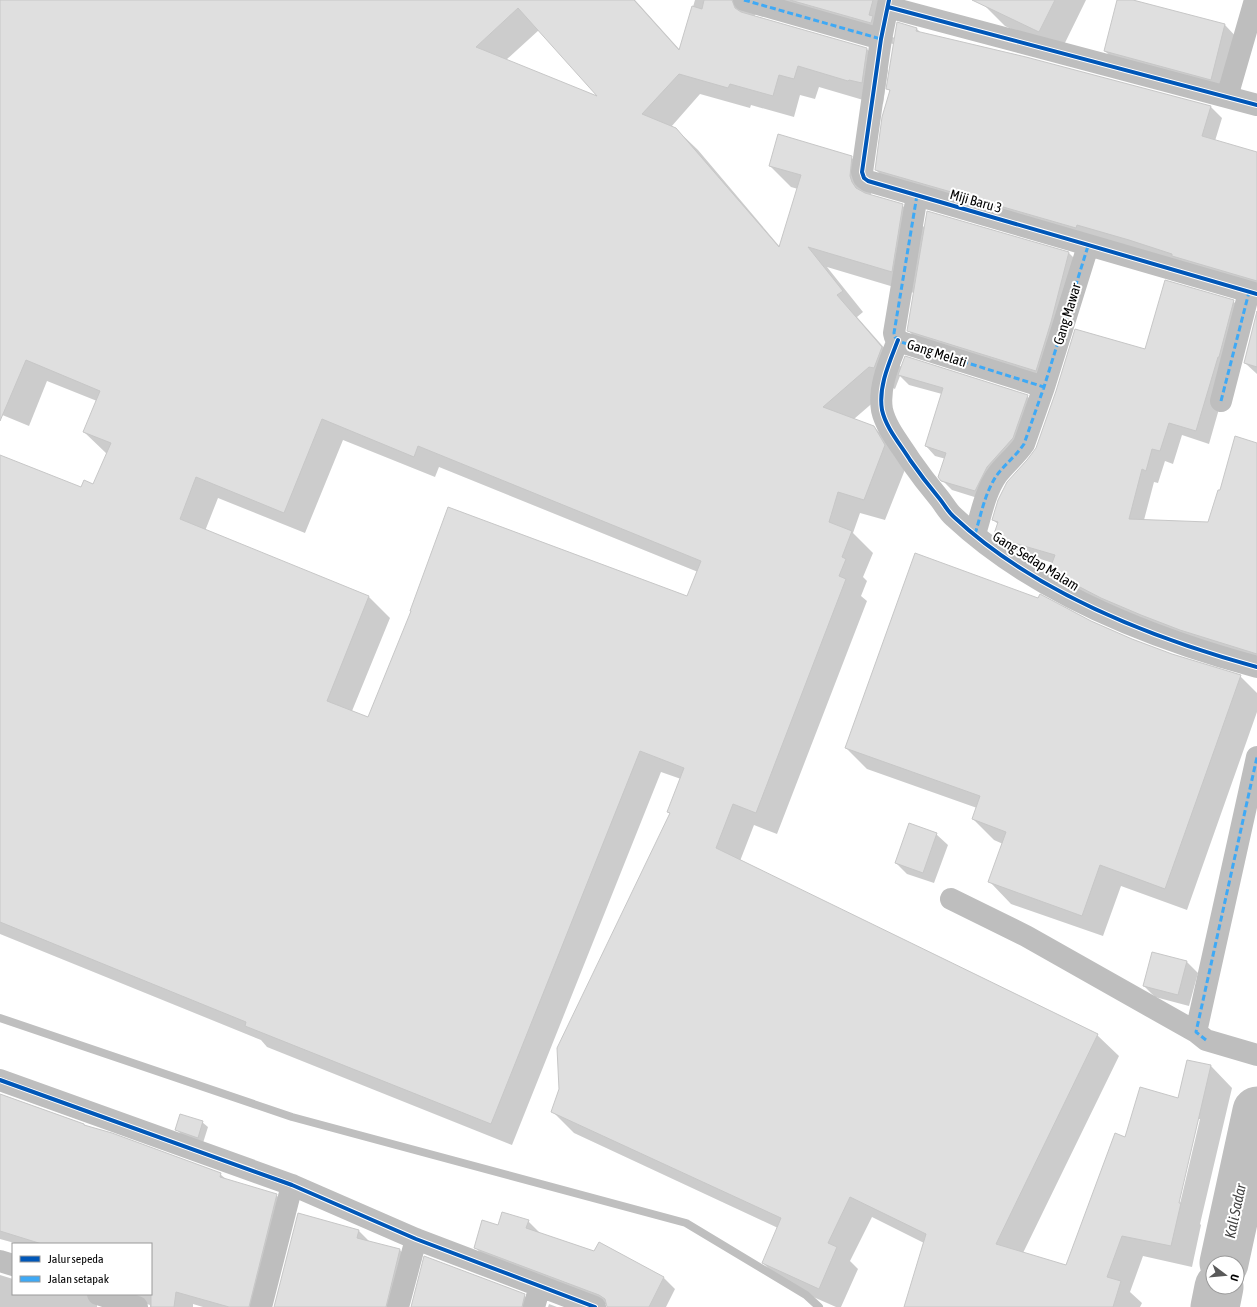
<svg xmlns="http://www.w3.org/2000/svg" width="1257" height="1307" font-family="'Asap Condensed',sans-serif">
  <style>
    .shadow { fill: #0003; fill-rule: evenodd }
    .lines { fill: none; stroke-linecap: round; stroke-linejoin: round }
    .stream { stroke: #bfbfbf; stroke-width: 8 }
    .river { stroke: #bfbfbf; stroke-width: 49 }
    .building { fill: #dfdfdf; stroke: #c7c7c7; fill-rule: evenodd }
    .minor { stroke: #bebebe; stroke-width: 22 }
    .quiet { stroke: #3fa9f5; stroke-width: 3; stroke-dasharray: 6 3; stroke-linecap: butt }
    .cycleway-casing { stroke: #fff; stroke-width: 6 }
    .cycleway { stroke: #0057b8; stroke-width: 4 }
    .labels { text-anchor: middle; dominant-baseline: central; stroke-width: 4; stroke-linejoin: round; paint-order: stroke }
    .street-label { font-size: 14px; fill: #000; stroke: #fff }
    .water-label { font-size: 15px; font-style: italic; fill: #444; stroke: #fff }
  </style>
  <rect width="100%" height="100%" fill="#fff"/>
  <!-- shadow -->
  <path class="shadow" d="M 0,0 L 635,0 L 680,50 L 695,0 L 887,0 L 890,34 L 894,38 L 893,44 L 769,9 L 757,12 L 754,17 L 867,49 L 888,70 L 883,104 L 870,101 L 870,102 L 819,87 L 815,99 L 800,95 L 794,117 L 751,105 L 750,108 L 700,94 L 671,127 L 676,129 L 698,150 L 780,247 L 798,189 L 791,187 L 770,166 L 851,157 L 872,178 L 871,196 L 902,205 L 925,228 L 928,212 L 1069,253 L 1080,264 L 1047,382 L 919,342 L 908,330 L 914,293 L 827,267 L 863,312 L 857,317 L 902,368 L 1027,396 L 1037,406 L 984,500 L 952,490 L 942,480 L 946,459 L 935,456 L 926,446 L 942,394 L 909,385 L 900,376 L 895,389 L 891,387 L 854,419 L 874,427 L 896,449 L 906,467 L 885,520 L 860,513 L 853,533 L 873,553 L 863,577 L 867,581 L 861,596 L 867,601 L 777,834 L 754,825 L 740,861 L 1097,1035 L 1119,1056 L 1023,1253 L 1067,1266 L 1126,1138 L 1178,1099 L 1187,1061 L 1211,1066 L 1232,1088 L 1200,1224 L 1201,1225 L 1192,1267 L 1143,1256 L 1130,1292 L 1142,1303 L 1140,1307 L 905,1307 L 924,1243 L 872,1217 L 850,1261 L 858,1269 L 841,1307 L 836,1307 L 784,1284 L 763,1263 L 778,1228 L 574,1133 L 552,1111 L 671,814 L 668,812 L 681,779 L 661,772 L 512,1145 L 267,1047 L 261,1040 L 0,934 L 0,456 L 82,488 L 94,485 L 107,454 L 84,432 L 97,401 L 47,381 L 29,426 L 0,414 ZM 539,30 L 601,98 L 506,60 ZM 343,440 L 435,477 L 439,467 L 698,572 L 688,597 L 369,719 L 352,711 L 390,618 L 369,597 L 205,531 L 218,498 L 305,533 ZM 1198,1119 L 1200,1119 L 1179,1208 L 1177,1208 Z
    M 986,0 L 1086,0 L 1060,53 L 1005,26 L 984,5 Z
    M 1118,0 L 1129,0 L 1225,25 L 1241,42 L 1227,96 L 1122,68 L 1105,51 Z
    M 917,29 L 921,33 L 1211,107 L 1222,118 L 1215,141 L 1257,153 L 1257,288 L 887,181 L 876,170 L 891,92 L 888,89 Z
    M 1233,301 L 1246,314 L 1209,444 L 1182,435 L 1173,464 L 1165,461 L 1158,483 L 1154,482 L 1144,520 L 1209,523 L 1221,491 L 1257,444 L 1257,662 L 1115,611 L 1063,583 L 1050,570 L 1053,563 L 1014,551 L 1008,547 L 995,534 L 998,524 L 993,520 L 1146,350 Z
    M 1257,315 L 1257,374 L 1245,363 Z
    M 1090,622 L 1131,639 L 1172,655 L 1240,676 L 1257,693 L 1257,712 L 1187,910 L 1121,886 L 1103,936 L 1011,904 L 990,882 L 1003,844 L 994,840 L 973,819 L 977,808 L 867,769 L 846,748 Z
    M 936,834 L 948,845 L 934,883 L 907,874 L 896,863 Z
    M 1187,962 L 1198,973 L 1189,1006 L 1155,997 L 1144,986 Z
    M 0,1094 L 84,1124 L 86,1127 L 220,1174 L 227,1180 L 276,1195 L 288,1206 L 262,1307 L 203,1307 L 193,1304 L 193,1307 L 150,1307 L 150,1305 L 117,1294 L 151,1294 L 151,1244 L 18,1244 L 0,1239 Z
    M 202,1122 L 208,1127 L 203,1143 L 182,1135 L 176,1129 Z
    M 528,1221 L 539,1232 L 539,1234 L 594,1252 L 599,1243 L 664,1278 L 675,1289 L 666,1307 L 608,1307 L 608,1305 L 486,1259 L 475,1247 L 499,1226 Z
    M 359,1231 L 370,1242 L 400,1250 L 411,1262 L 399,1307 L 275,1307 Z
    M 0,1275 L 13,1279 L 13,1294 L 105,1294 L 97,1301 L 97,1307 L 0,1307 Z
    M 524,1295 L 535,1307 L 412,1307 Z
    M 549,1304 L 557,1307 L 548,1307 Z"/>
  <g class="lines">
    <!-- stream -->
    <path class="stream" d="M 0,1018 L 292,1117 L 686,1223 L 806,1295 L 819,1307"/>
    <!-- river -->
    <path class="river" d="M 1224,1263 L 1257,1111
      M 1215,1307 L 1219,1287"/>
  </g>
  <!-- building -->
  <path class="building" d="M 0,0 L 634,0 L 679,50 L 692,6 L 702,9 L 704,0 L 732,0 L 735,8 L 741,12 L 867,48 L 862,83 L 849,80 L 848,81 L 798,66 L 794,79 L 779,75 L 773,96 L 730,84 L 728,88 L 679,74 L 642,114 L 676,128 L 779,247 L 801,175 L 769,166 L 778,134 L 852,156 L 850,176 L 852,182 L 856,188 L 865,193 L 903,204 L 892,272 L 808,247 L 843,291 L 837,295 L 882,347 L 874,368 L 869,367 L 823,407 L 874,426 L 885,445 L 864,500 L 838,492 L 829,522 L 852,531 L 842,557 L 846,559 L 839,576 L 846,579 L 756,813 L 733,804 L 716,848 L 1098,1034 L 996,1244 L 1066,1265 L 1115,1133 L 1125,1137 L 1140,1087 L 1178,1098 L 1187,1060 L 1211,1065 L 1179,1203 L 1181,1203 L 1171,1246 L 1122,1236 L 1107,1277 L 1121,1281 L 1113,1307 L 904,1307 L 926,1234 L 850,1197 L 828,1243 L 837,1247 L 819,1289 L 762,1263 L 781,1218 L 551,1112 L 559,1089 L 557,1048 L 670,813 L 667,812 L 684,768 L 640,751 L 491,1124 L 245,1026 L 246,1022 L 0,922 L 0,455 L 81,487 L 84,480 L 93,484 L 111,443 L 83,432 L 100,391 L 26,360 L 0,421 ZM 518,8 L 597,96 L 476,47 ZM 322,419 L 414,457 L 418,446 L 701,561 L 687,596 L 448,507 L 410,611 L 411,611 L 368,717 L 327,701 L 369,596 L 180,519 L 196,477 L 284,513 Z
    M 790,0 L 873,0 L 869,15 L 873,16 L 871,23 Z
    M 972,0 L 1055,0 L 1039,32 Z
    M 1117,0 L 1133,0 L 1225,24 L 1211,80 L 1104,51 Z
    M 897,22 L 917,28 L 916,31 L 1026,57 L 1211,106 L 1202,136 L 1257,152 L 1257,281 L 1172,256 L 1172,254 L 1129,240 L 1077,225 L 1076,228 L 875,170 L 882,117 L 890,90 L 886,89 Z
    M 927,211 L 1069,252 L 1051,322 L 1036,371 L 907,331 Z
    M 1165,280 L 1234,300 L 1219,357 L 1218,357 L 1196,431 L 1169,423 L 1160,451 L 1152,449 L 1146,471 L 1142,469 L 1129,519 L 1208,522 L 1218,490 L 1220,490 L 1235,436 L 1257,443 L 1257,654 L 1180,630 L 1141,615 L 1101,598 L 1049,571 L 1055,555 L 1000,539 L 994,534 L 998,522 L 992,520 L 998,500 L 1007,482 L 1027,460 L 1036,448 L 1056,391 L 1075,329 L 1145,349 Z
    M 1257,311 L 1257,367 L 1244,363 Z
    M 905,356 L 1028,395 L 1013,438 L 987,467 L 975,491 L 941,481 L 938,477 L 946,453 L 925,446 L 943,388 L 898,375 Z
    M 915,553 L 1038,598 L 1040,594 L 1091,621 L 1132,639 L 1172,654 L 1241,675 L 1165,889 L 1100,865 L 1082,916 L 988,882 L 1006,832 L 972,819 L 980,796 L 845,748 Z
    M 909,823 L 937,833 L 923,873 L 895,863 Z
    M 1152,952 L 1187,961 L 1178,995 L 1143,986 Z
    M 0,1094 L 84,1124 L 84,1125 L 112,1133 L 221,1173 L 220,1177 L 277,1194 L 249,1307 L 229,1307 L 176,1292 L 174,1307 L 151,1307 L 151,1244 L 42,1244 L 0,1231 Z
    M 180,1114 L 203,1121 L 198,1138 L 175,1130 Z
    M 502,1212 L 529,1220 L 526,1228 L 594,1251 L 599,1242 L 664,1277 L 649,1307 L 607,1307 L 605,1299 L 599,1295 L 474,1248 L 482,1220 L 498,1225 Z
    M 298,1213 L 359,1230 L 357,1238 L 400,1249 L 386,1307 L 274,1307 Z
    M 424,1256 L 525,1294 L 522,1307 L 411,1307 Z"/>
  <g class="lines">
    <!-- minor -->
    <path class="minor" d="M 744,0 L 881,39
      M 889,0 L 881,39 L 862,172 L 864,178 L 868,181 L 1257,294
      M 888,7 L 1257,105
      M 1227,97 L 1255,0
      M 917,195 L 894,333 L 895,337 L 901,342 L 1044,387
      M 898,340 C 890,361 878,386 882,410 C 886,428 900,444 910,460 C 919,473 929,486 939,498 C 944,504 948,512 954,517 C 1035,593 1151,638 1257,667
      M 1221,401 L 1249,292
      M 975,534 C 981,515 985,492 997,475 C 1005,464 1016,456 1024,444 L 1044,387 L 1088,246
      M 1257,757 L 1196,1032 L 1206,1040 L 1257,1055
      M 951,899 L 1026,936 L 1196,1032
      M 0,1080 L 292,1185 L 416,1239 L 595,1307
      M 0,1261 L 13,1265
      M 98,1294 L 137,1307
      M 261,1307 L 292,1185
      M 398,1307 L 416,1239
      M 534,1307 L 540,1286"/>
    <!-- quiet -->
    <path class="quiet" d="M 744,0 L 881,39
      M 917,195 L 894,333 L 895,337 L 901,342 L 1044,387
      M 1221,401 L 1249,292
      M 975,534 C 981,515 985,492 997,475 C 1005,464 1016,456 1024,444 L 1044,387 L 1088,246
      M 1206,1040 L 1196,1032 L 1257,757"/>
    <!-- cycleway casing -->
    <g class="cycleway-casing">
      <path id="cycleway" d="M 889,0 L 881,39 L 862,172 L 864,178 L 868,181 L 1257,294
        M 888,7 L 1257,105
        M 898,340 C 890,361 878,386 882,410 C 886,428 900,444 910,460 C 919,473 929,486 939,498 C 944,504 948,512 954,517 C 1035,593 1151,638 1257,667
        M 0,1080 L 292,1185 L 416,1239 L 595,1307"/>
    </g>
    <!-- cycleway -->
    <use href="#cycleway" class="cycleway"/>
  </g>
  <g class="labels">
    <!-- street labels -->
    <g class="street-label">
      <text transform="translate(976 201) rotate(16)">Miji Baru 3</text>
      <text transform="translate(1067 314) rotate(-73)">Gang Mawar</text>
      <text transform="translate(937 353) rotate(18)">Gang Melati</text>
      <text transform="translate(1036 561) rotate(32)">Gang Sedap Malam</text>
    </g>
    <!-- water labels -->
    <g class="water-label">
      <text transform="translate(1235 1211) rotate(-78)">Kali Sadar</text>
    </g>
  </g>
  <!-- legend -->
  <rect x="12" y="1243" width="140" height="52" fill="#ffffff" stroke="#999999"/>
  <rect x="20" y="1256" width="20" height="6" fill="#0057b8" stroke="#999999"/>
  <text x="48" y="1263" font-size="12" fill="#000000">Jalur sepeda</text>
  <rect x="20" y="1276" width="20" height="6" fill="#3fa9f5" stroke="#999999"/>
  <text x="48" y="1283" font-size="12" fill="#000000">Jalan setapak</text>
  <!-- north arrow -->
  <g transform="translate(1225 1275) rotate(106)"><circle r="19" fill="#ffffff" stroke="#999999"/>
  <path d="M0-3L7 15L0 10L-7 15Z" fill="#595959"/>
  <text y="-6" font-size="11" font-weight="bold" text-anchor="middle" fill="#000000">U</text>
  </g>
</svg>
